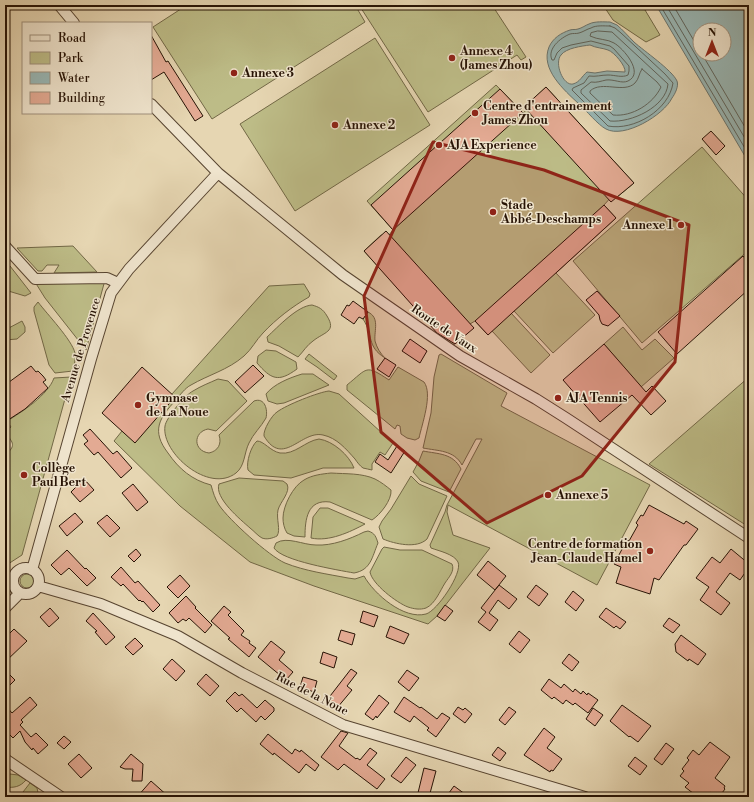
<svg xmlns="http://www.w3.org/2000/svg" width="754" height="802" font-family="'Libre Bodoni',serif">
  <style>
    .green { fill: #bdbc87; stroke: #726846 }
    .water { fill: #99b7b5; stroke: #6b756f; fill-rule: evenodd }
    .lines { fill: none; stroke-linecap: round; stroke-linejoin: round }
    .shore { stroke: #60655d; stroke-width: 1 }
    .building { fill: #e3aa93; stroke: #271305 }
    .minor-casing { stroke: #574430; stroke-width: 12 }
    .minor { stroke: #efe4cd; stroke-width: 10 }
    .marked { fill: #8f2418; fill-opacity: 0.2; stroke: #8f2418; stroke-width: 3; stroke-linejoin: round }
    .poi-dot { fill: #8f2418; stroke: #efe4cd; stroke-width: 1.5 }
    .labels { text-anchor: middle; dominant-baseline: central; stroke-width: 3; stroke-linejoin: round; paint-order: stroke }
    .poi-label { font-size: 12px; font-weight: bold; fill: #271305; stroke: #efe4cd; text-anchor: start }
    .street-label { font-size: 12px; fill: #271305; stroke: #efe4cd }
  </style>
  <rect width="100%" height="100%" fill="#e6d6b2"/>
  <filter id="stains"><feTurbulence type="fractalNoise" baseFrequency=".005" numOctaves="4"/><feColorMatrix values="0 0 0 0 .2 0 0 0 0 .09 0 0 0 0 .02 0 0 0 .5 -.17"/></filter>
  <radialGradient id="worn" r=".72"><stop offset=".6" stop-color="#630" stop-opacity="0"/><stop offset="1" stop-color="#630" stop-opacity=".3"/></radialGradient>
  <!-- green -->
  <path class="green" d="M 187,5 L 355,5 L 365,22 L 212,119 L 153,27 Z
    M 359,5 L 492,5 L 526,57 L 521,60 L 517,55 L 428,112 Z
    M 603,5 L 642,5 L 660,35 L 646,42 L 613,20 Z
    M 375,38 L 430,125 L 295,211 L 240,124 Z
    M 496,85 L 523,113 L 531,106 L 529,103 L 546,87 L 634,183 L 616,198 L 613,195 L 604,205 L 616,218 L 556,273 L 595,315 L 553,353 L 514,311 L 511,313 L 550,355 L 531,373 L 492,331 L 487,334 L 475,321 L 470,324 L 469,332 L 451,347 L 364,251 L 381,235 L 389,235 L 393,230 L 367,201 Z
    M 702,147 L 749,201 L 749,250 L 642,343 L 573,261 Z
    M 73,246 L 97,272 L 54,273 L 59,265 L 47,265 L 42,271 L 38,271 L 17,248 Z
    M 10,266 L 31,293 L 25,296 L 5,290 L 5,280 Z
    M 105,280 L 86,350 L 45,298 L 35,282 Z
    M 304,284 L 310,294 L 309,297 C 293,306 276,319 263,333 C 256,340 252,349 244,356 C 228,370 208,375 191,385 C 185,388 180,395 176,400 C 159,418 151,431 168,453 C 179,469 192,480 211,485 C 213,492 215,499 219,505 C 229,520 269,556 285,563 C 305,571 327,574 348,578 L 355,579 L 364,576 C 374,594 404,620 426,614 C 437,611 463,573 458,562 C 454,554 439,551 431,548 L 430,545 L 445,512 L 447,505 L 482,439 L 476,439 L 462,465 C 454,450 438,451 423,448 L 431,413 L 434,377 L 439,355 L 441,354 L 507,393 L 501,406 L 650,485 L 597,585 L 448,505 L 447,512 L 453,535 L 490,548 L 437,616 L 428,624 L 314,586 L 250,562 L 180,506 L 114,441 L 122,431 L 175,397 L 172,394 L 269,286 Z
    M 38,302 C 47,314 72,340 75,353 C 76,359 74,365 73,371 L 55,373 L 49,365 L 34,311 L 34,307 Z
    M 312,305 C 319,307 323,309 327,316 C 337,332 324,332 313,341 C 307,345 303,352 298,357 L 279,346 L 268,342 L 267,337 C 278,327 297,306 312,305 Z
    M 368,312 C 380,318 374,330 375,341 C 377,348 380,353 385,358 C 366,346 374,336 363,319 Z
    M 22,321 L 25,327 L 25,332 L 17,339 L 5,340 L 5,330 Z
    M 623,327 L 642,350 L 655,339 L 674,358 L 641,387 L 604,344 Z
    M 266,350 L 276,351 L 296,362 L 297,369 C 278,383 271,379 257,363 L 258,356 Z
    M 309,354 L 337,376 L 334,380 L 317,367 L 305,359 Z
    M 398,367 L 424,382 C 433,394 422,424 419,438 L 415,440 L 407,438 L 401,434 L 400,426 L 397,425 L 395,429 L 347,390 L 347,385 C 368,368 365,364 389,380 Z
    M 302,374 L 313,374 L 329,385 L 284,403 L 277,404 L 268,401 L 266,394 C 274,384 289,378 302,374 Z
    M 71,377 L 22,555 L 5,566 L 5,455 C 16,446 14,443 5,433 L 11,427 L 7,421 C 22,412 48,395 54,378 Z
    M 749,377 L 749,527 L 649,464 Z
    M 218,379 L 228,381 L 247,401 L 216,431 L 208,429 C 193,432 193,451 209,453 C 218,451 222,444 219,435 L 254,401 C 265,397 268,410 266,418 C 261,427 253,434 249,443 C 244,453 245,466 236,473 C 209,494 161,453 165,426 C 166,418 185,395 193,391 C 201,386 209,383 218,379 Z
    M 329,391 L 339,394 L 393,443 L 385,455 L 380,452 L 372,464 L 372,470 C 369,469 366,469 363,468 C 360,466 357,462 355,459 C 346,449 337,438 323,435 C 301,430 283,468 264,436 C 263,430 272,415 277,412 C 286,405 319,392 329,391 Z
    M 319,439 C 333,441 349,455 354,468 L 323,468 L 291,478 L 254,475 L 248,470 C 246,462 251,446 257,441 C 264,441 270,451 280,453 C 295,455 305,441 319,439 Z
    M 423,451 C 438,454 453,453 461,469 L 449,492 L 421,481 L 413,472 L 419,461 Z
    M 331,473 C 346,474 362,473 375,479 C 381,482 386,486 391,490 C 392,500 380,515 372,520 L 330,502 C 307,499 305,520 305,537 L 294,536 L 287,533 C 284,528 283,523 283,518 C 283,506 293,486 304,480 C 312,475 322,474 331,473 Z
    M 411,476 L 419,484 L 447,496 L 427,539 C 417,549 395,544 383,539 L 379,527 L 382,521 L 391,509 Z
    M 239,478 L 283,481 L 287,484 C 291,492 280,502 278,510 C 276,519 281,530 277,536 C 273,538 267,540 262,538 C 258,536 254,531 250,528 C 241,520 214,498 219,484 Z
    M 320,508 L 328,508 L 365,524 C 350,532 329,542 311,538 L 313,517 Z
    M 368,531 C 375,533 376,537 378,543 C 372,557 371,570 354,573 C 338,570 282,561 274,548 L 276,543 C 287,536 303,545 316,545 C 332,546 350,539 364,532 Z
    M 384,547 L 400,550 L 422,550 L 452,564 C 455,571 449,577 445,583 C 440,591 435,604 426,608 C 420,610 414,609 408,607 C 397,603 372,584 370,572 L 382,549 Z
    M20 581a7 7 0 1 1 14 0a7 7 0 1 1-14 0Z
    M 10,774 L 18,775 L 26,780 C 20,787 14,788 5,787 L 6,778 Z
    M 30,783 L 37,788 L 39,797 L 25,797 L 23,792 Z"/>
  <!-- water -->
  <path class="water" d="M 656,5 L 749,5 L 749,163 ZM 700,30 L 724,30 L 724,54 L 700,54 Z
    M 610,22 L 617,25 C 623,30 628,36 634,42 C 644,51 672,70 677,81 C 679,86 675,94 672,98 C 664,115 624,139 606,129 C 598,125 586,110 579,104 C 564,90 540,69 549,47 C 553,38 561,33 570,30 C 573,29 575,30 578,29 C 582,28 586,25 589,24 C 595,21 604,22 610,22 ZM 590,45 C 596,48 603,48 608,50 C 614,52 626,66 625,72 L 607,71 L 595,73 L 587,72 C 582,76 580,82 573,84 C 563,86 554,63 561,55 C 566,48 582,46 590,45 Z"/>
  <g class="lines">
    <!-- shore -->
    <path class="shore" d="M 660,5 L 749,155
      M 666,5 L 749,145
      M 673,5 L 700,51
      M 610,26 L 615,28 L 621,33 L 665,74 L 673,83 C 669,110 634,131 608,126 L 572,90 L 573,88 L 584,83 L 589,76 C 596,77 601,75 608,75 C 615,75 622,78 628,75 L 629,71 L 629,66 L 614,49 L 610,46 L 591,41 L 571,45 L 562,48 L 557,53 L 554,60 L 552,60 C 547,49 560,38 570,34 C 573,33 576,34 579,33 C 583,32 587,29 591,28 C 596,25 604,26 610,26 Z
      M 598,31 L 612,32 L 668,84 C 666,107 631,123 610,121 L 581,93 L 581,90 L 591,82 C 597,83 601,81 606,80 C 614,79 622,84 628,81 C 645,73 623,48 614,43 C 608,39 598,40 590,36 L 591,33 Z
      M 702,54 L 749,134
      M 642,69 L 657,82 L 661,87 C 653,104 632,117 613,115 L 590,93 L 590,91 C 602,80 624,94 635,83 C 639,79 639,73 642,69 Z"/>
  </g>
  <!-- building -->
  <path class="building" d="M 151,35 L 166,62 L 168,61 L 203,116 L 195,121 L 164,72 L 151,80 Z
    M 546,87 L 634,183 L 611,202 L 524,107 Z
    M 500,89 L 523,113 L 393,230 L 371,205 Z
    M 711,131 L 725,146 L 716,155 L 702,139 Z
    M 604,205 L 616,218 L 488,335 L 475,321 Z
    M 386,231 L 474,328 L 455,344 L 437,333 L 364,251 Z
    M 743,256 L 749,263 L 749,289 L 677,354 L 658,332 Z
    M 597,291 L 620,316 L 608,326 L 602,324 L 600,320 L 599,315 L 586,300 Z
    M 353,301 L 368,312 L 363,319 L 359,317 L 354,324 L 341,315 L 347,305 L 349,306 Z
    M 410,339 L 427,351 L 420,363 L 402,351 Z
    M 604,344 L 646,392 L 652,386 L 666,401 L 651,415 L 632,395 L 600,422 L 563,380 Z
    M 385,358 L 396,365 L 389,377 L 377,369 Z
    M 253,365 L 264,376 L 245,393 L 235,382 Z
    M 31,366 L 36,372 L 38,371 L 43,376 L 46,380 L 43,382 L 48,388 L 25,409 L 5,422 L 5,385 Z
    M 142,367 L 175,397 L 135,443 L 102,413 Z
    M 90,429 L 113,454 L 117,451 L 132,468 L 121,478 L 98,452 L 94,455 L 84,444 L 88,441 L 83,435 Z
    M 397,446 L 405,451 L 391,473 L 375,462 L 380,454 L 388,460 Z
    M 84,479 L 94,490 L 80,502 L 71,492 Z
    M 133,484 L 148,502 L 137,511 L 122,493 Z
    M 649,505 L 684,524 L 686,521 L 698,529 L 686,545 L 684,545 L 659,580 L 654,578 L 650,594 L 616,583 L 621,567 L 614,564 L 627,540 L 629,541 L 638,525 L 636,523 L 641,515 L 643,516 Z
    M 75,513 L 83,522 L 67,536 L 59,526 Z
    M 107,515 L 120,528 L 110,537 L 97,523 Z
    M 136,549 L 141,555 L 134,562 L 128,556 Z
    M 731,549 L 749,564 L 749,567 L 740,580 L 730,573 L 716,592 L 730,603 L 721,615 L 700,600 L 709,587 L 696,578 L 712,557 L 720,563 Z
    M 67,550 L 85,569 L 86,568 L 96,578 L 87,586 L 69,568 L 61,575 L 51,565 Z
    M 488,561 L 506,576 L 495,590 L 477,575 Z
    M 121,567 L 135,583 L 138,581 L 160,605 L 153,612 L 143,601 L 142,602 L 140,600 L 139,601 L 123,584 L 121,586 L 111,577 Z
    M 180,575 L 190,586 L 178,598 L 167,587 Z
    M 499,585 L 517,599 L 509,609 L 498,600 L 489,613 L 498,620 L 490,631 L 478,622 L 486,612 L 481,608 Z
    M 536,585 L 548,594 L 539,606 L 527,597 Z
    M 573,591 L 584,600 L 576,611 L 565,602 Z
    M 186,596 L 196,607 L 195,608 L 212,625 L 205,633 L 189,618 L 186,621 L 183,619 L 178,623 L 169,613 Z
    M 445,605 L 453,611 L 445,621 L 437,616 Z
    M 224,606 L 231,612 L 228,615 L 244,631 L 241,635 L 250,641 L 249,643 L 256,648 L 249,657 L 228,639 L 230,638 L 211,621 Z
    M 50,608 L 59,618 L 49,627 L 40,617 Z
    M 606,608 L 626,622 L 620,629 L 616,626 L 614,628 L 599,617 Z
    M 363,611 L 378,616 L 374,627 L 360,622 Z
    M 93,613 L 115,637 L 106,645 L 95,632 L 97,631 L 86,621 Z
    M 669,618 L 680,625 L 673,633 L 663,626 Z
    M 390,626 L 409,634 L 404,644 L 386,637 Z
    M 14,629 L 27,641 L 5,662 L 5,638 Z
    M 341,630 L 355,634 L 352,645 L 338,640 Z
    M 519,631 L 530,640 L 520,653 L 509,644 Z
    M 681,635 L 706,654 L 698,665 L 689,659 L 688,661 L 676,652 L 675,644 Z
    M 135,638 L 143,646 L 133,655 L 125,647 Z
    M 271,641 L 285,652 L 279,660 L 293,672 L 286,680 L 258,657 Z
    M 323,652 L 337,657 L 334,668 L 320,663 Z
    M 569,654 L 579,662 L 572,671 L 562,663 Z
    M 172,659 L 185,671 L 176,681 L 163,669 Z
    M 351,669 L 357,673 L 347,686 L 352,690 L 337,708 L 327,700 Z
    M 5,670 L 15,680 L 5,690 Z
    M 407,670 L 419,678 L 409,691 L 398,682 Z
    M 206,674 L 219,686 L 210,696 L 197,684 Z
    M 303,677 L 317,681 L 314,692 L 300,687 Z
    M 549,679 L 561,688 L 564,684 L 573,692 L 575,689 L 581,694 L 583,691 L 587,695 L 588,693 L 598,700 L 588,713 L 575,703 L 573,705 L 566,700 L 563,704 L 554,697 L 552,699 L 541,690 Z
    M 235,692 L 239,696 L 242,694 L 257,708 L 265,700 L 274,708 L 274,711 L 265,720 L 261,716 L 256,722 L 241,708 L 237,712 L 226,701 Z
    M 379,695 L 389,703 L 377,718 L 376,716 L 373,720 L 365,714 Z
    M 30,697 L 37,705 L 21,720 L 23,722 L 20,725 L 31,737 L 36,733 L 48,745 L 38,754 L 33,748 L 32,750 L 25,742 L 20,731 L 13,738 L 5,730 L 5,705 L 12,713 Z
    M 404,697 L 420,708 L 421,707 L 437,719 L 442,713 L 450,718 L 436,737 L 427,730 L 429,728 L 414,716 L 410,722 L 394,712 Z
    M 622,705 L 651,726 L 638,742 L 630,736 L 629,737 L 610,721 Z
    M 458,707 L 463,710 L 465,708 L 472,714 L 465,723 L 453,714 Z
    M 509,707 L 516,712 L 505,725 L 499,720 Z
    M 593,708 L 603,715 L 595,726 L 586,719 Z
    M 544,728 L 555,737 L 547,748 L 562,759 L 553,771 L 551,770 L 550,772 L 524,755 Z
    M 341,731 L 348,733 L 339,746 L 356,759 L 357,758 L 360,760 L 370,748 L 377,753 L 367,765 L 385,779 L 377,789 L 344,764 L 338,770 L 321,757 Z
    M 268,734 L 292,754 L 295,749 L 300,752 L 301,750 L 319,765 L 315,771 L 306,764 L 299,773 L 274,753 L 273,755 L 260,744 Z
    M 64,736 L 71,742 L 64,749 L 57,743 Z
    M 710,742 L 730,757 L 715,778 L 725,786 L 724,788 L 725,789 L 719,797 L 716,797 L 710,792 L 706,797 L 698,797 L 685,787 L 689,783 L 680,776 L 684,771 L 682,769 L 689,760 L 687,758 L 693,750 L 699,755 Z
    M 666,743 L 674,749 L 662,765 L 654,759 Z
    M 498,747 L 506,753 L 500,761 L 492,755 Z
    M 79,754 L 92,768 L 81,778 L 68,764 Z
    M 131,754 L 143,764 L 142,781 L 132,781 L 133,769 L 125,769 L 120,767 Z
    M 406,757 L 416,765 L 401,783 L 391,776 Z
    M 635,757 L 647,766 L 640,775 L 628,766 Z
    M 424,768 L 436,771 L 429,797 L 417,797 Z
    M 151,781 L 169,797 L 137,797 Z
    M 454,786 L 469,797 L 446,797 Z"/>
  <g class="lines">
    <!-- minor casing -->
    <g class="minor-casing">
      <path id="minor" d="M 59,5 L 74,23
        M 151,104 L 218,173 L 343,275 L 460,356 L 536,399 L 566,418 L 749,538
        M 5,246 L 35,279 L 107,278 L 118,283
        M13 581a13 13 0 1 1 26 0a13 13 0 1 1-26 0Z
        M 32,570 L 91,359 L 111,293 L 129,269 L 218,173
        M 38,586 L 101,604 L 178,636 L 242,673 L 343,725 L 585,797
        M 5,608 L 20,593
        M 5,759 L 61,797"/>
    </g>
    <!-- minor -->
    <use href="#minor" class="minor"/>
  </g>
  <!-- marked area -->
  <path class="marked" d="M 433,142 L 544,170 L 689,225 L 675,362 L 582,476 L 487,523 L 381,432 L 364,296 Z"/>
  <!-- markers -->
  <g class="poi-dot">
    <circle cx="452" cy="58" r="4"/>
    <circle cx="234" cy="73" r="4"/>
    <circle cx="475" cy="113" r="4"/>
    <circle cx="335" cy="125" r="4"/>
    <circle cx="439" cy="145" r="4"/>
    <circle cx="493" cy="212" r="4"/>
    <circle cx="681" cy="225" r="4"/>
    <circle cx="558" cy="398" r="4"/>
    <circle cx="138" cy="405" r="4"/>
    <circle cx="24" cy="475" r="4"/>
    <circle cx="548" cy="495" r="4"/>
    <circle cx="650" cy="551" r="4"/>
  </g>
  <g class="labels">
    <!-- poi labels -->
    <g class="poi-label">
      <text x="460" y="51">Annexe 4<tspan x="460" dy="14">(James Zhou)</tspan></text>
      <text x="242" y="73">Annexe 3</text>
      <text x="483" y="106">Centre d'entrainement<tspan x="483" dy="14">James Zhou</tspan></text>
      <text x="343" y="125">Annexe 2</text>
      <text x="447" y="145">AJA Experience</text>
      <text x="501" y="205">Stade<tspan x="501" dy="14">Abbé-Deschamps</tspan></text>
      <text x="673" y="225" text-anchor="end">Annexe 1</text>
      <text x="146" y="398">Gymnase<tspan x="146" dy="14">de La Noue</tspan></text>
      <text x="566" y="398">AJA Tennis</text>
      <text x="32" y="468">Collège<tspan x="32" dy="14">Paul Bert</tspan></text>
      <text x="556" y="495">Annexe 5</text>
      <text x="642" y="544" text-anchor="end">Centre de formation<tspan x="642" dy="14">Jean-Claude Hamel</tspan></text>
    </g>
    <!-- street labels -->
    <g class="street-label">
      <text transform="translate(444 329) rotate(34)">Route de Vaux</text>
      <text transform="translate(81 350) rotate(-73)">Avenue de Provence</text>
      <text transform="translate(312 694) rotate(27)">Rue de la Noue</text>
    </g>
  </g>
  <!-- margin -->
  <rect width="754" height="802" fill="none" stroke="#e6d6b2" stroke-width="20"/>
  <rect x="6" y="6" width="742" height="790" fill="none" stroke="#271305" stroke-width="2"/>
  <rect x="10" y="10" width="734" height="782" fill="none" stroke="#271305"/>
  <!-- legend -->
  <rect x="22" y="22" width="130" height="92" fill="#efe4cd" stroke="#9f907d"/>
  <rect x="30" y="35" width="20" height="6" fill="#efe4cd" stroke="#9f907d"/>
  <text x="58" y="42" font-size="12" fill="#271305">Road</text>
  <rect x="30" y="52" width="20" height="12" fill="#bdbc87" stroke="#9f907d"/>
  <text x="58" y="62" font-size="12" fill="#271305">Park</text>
  <rect x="30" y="72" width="20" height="12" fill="#99b7b5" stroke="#9f907d"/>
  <text x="58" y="82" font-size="12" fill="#271305">Water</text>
  <rect x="30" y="92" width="20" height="12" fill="#e3aa93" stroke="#9f907d"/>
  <text x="58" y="102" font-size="12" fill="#271305">Building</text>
  <!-- north arrow -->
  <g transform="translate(712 42)"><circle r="19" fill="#efe4cd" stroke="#9f907d"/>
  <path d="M0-3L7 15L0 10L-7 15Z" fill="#8f2418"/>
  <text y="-6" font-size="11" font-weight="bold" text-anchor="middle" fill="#271305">N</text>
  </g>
  <rect width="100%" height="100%" filter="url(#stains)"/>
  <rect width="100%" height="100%" fill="url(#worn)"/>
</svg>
